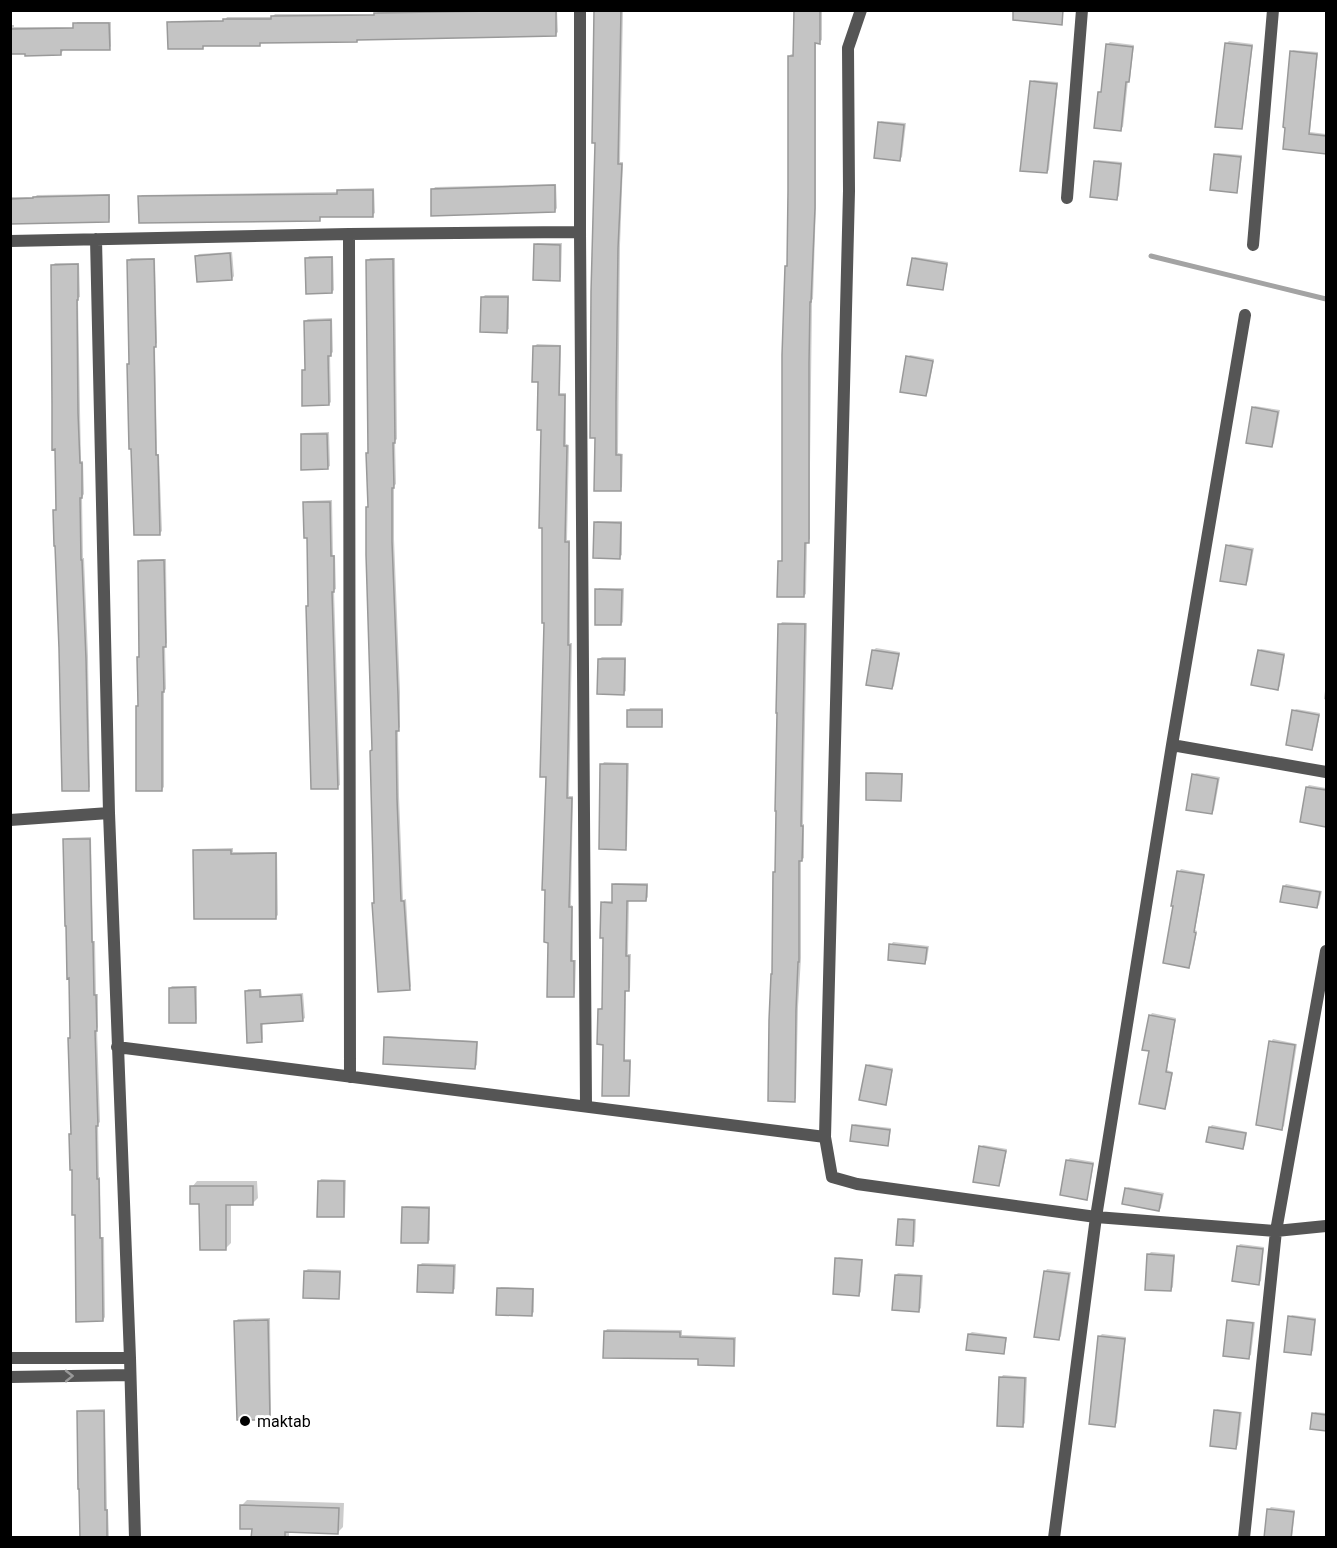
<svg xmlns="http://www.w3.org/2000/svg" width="1337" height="1548" font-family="Roboto,sans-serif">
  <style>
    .shadow { fill: #0003 }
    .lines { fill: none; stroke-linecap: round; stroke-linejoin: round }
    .stream { stroke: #a3a3a3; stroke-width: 5 }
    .building { fill: #c4c4c4; stroke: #999; stroke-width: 1.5 }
    .minor { stroke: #555; stroke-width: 12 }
    .oneway { stroke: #999 }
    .poi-dot { fill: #000; stroke: #fff; stroke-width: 2 }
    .labels { text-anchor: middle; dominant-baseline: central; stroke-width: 6; stroke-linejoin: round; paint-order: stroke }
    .poi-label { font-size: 16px; fill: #000; stroke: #fff; text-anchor: start }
  </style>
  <rect width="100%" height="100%" fill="#fff"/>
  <!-- shadow -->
  <path class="shadow" d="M 425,10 L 557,10 L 558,32 L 556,34 L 359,39 L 357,41 L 262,41 L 259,44 L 205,45 L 203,47 L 169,23 L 171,21 L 225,20 L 227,17 L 272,17 L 275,14 L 375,14 L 378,12 Z
    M 596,10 L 623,10 L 620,162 L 623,162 L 620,245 L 618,453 L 623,454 L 622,487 L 620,489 L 597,437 Z
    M 795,10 L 822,10 L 822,40 L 819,42 L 816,42 L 816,204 L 813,299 L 812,300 L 810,464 L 810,539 L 807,541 L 806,594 L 803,596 L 779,562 L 783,559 L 788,265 L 789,57 L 791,54 L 794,55 Z
    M 77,22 L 111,22 L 111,46 L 109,49 L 63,49 L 63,51 L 60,54 L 10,52 L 10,25 L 14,25 L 14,27 L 75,27 Z
    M 1229,41 L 1253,44 L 1243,126 L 1241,128 L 1227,43 Z
    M 1110,42 L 1134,45 L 1130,79 L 1128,81 L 1123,127 L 1120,129 L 1100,93 L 1103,90 L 1107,45 Z
    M 1293,50 L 1318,52 L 1310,132 L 1326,134 L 1326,153 L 1285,148 L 1291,52 Z
    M 1034,80 L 1058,82 L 1049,170 L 1047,172 L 1031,82 Z
    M 881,121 L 906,123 L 902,157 L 900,159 L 879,123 Z
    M 1218,153 L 1242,155 L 1238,189 L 1236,191 L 1215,155 Z
    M 1098,160 L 1122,162 L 1119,196 L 1117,198 L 1096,162 Z
    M 556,184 L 557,208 L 555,211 L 433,190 L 435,187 Z
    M 374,188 L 375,213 L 372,215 L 321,216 L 319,219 L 140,197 L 142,195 L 339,192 L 341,189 Z
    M 110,194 L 110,218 L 108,221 L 18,222 L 16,224 L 10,224 L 10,197 L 35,197 L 37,195 Z
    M 537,243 L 562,243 L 561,277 L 559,279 L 535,245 Z
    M 232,252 L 234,276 L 232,279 L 196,256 L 199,254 Z
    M 309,256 L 333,256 L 334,290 L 332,292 L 307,259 Z
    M 915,257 L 948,262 L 944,286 L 942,289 L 913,259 Z
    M 131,258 L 155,258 L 157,343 L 155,345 L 157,454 L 159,454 L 162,531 L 160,533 L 131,362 L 128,261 Z
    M 370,258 L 395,258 L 397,439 L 395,441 L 396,484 L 394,486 L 394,539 L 400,692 L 400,727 L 398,730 L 399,796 L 403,900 L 406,899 L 411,986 L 409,989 L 376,902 L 374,749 L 367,508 L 369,506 L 368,261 Z
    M 55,263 L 79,263 L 80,297 L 78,298 L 80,410 L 81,461 L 83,461 L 84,494 L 82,497 L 83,558 L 84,558 L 88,656 L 90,787 L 88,789 L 55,511 L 57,509 L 52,266 Z
    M 485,295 L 509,295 L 509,329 L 506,331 L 483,297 Z
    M 332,318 L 333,352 L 330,355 L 331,402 L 329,404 L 303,371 L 306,368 L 305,321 L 308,319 Z
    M 537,344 L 561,345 L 560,393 L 566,393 L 566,444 L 569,445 L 567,540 L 570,540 L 570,643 L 572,643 L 569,796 L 573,796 L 571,905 L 573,906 L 573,960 L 576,960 L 575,993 L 573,996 L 547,776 L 542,429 L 540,380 L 534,347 Z
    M 910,355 L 934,359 L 928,392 L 926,395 L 908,357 Z
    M 1255,406 L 1280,410 L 1274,443 L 1272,446 L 1253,408 Z
    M 329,432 L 330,466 L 327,468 L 302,435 L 304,433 Z
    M 332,500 L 333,555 L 335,555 L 336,589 L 334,590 L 340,785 L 337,787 L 309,605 L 308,536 L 305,503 L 307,501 Z
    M 597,521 L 622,521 L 622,555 L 619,557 L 595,523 Z
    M 1230,544 L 1254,548 L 1248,581 L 1246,584 L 1228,546 Z
    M 141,559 L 166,559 L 167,643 L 165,645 L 166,689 L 164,691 L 164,787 L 162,789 L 137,707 L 139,704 L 138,658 L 141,655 L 139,561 Z
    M 599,588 L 624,588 L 623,622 L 621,624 L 597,590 Z
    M 782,622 L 807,623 L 803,824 L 804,824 L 804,858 L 801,860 L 801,958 L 798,1007 L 796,1098 L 794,1100 L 772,974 L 774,872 L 776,870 L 780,625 Z
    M 876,648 L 900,652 L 894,686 L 892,688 L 874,650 Z
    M 1261,649 L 1285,653 L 1280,686 L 1277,689 L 1259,651 Z
    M 602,657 L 626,657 L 626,691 L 623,693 L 599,659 Z
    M 1326,683 L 1326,700 L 1324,699 Z
    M 630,708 L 663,708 L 663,723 L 661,725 L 628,711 Z
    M 1296,709 L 1320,713 L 1314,746 L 1312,748 L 1294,711 Z
    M 604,762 L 629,763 L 627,846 L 625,848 L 602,765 Z
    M 870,772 L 903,773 L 902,798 L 900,800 L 868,774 Z
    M 1196,773 L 1220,777 L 1214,810 L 1212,813 L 1194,775 Z
    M 1309,785 L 1326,788 L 1326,825 L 1307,787 Z
    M 91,837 L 93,941 L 95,941 L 96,994 L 98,994 L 98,1027 L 97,1029 L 100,1122 L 98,1124 L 99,1177 L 100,1177 L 101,1237 L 104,1237 L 105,1317 L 103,1320 L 76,1214 L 73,1133 L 71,977 L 64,840 L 67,838 Z
    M 233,848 L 233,852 L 277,852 L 278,915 L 276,917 L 195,851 L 197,849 Z
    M 1181,869 L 1205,874 L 1195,930 L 1197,931 L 1191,964 L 1189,966 L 1179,872 Z
    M 615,883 L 648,883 L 648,897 L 646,900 L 629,900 L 628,954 L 631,954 L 630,988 L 626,990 L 625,1059 L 631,1059 L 630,1093 L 628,1095 L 605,1043 L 599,1009 L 603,1007 L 604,937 L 602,903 L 604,901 L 613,901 L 613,885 Z
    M 1286,884 L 1322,891 L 1319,905 L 1317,907 L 1284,886 Z
    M 893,942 L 929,946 L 927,960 L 925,963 L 891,945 Z
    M 172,986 L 197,986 L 197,1019 L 195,1022 L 170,988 Z
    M 248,989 L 261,989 L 262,996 L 303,993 L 305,1018 L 302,1020 L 263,1023 L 263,1039 L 261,1041 L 246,992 Z
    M 1152,1013 L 1176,1018 L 1167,1070 L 1173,1072 L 1167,1105 L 1165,1107 L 1150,1050 L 1150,1016 Z
    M 387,1036 L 478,1041 L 477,1065 L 475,1067 L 385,1038 Z
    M 1273,1039 L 1297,1044 L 1284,1126 L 1282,1128 L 1271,1042 Z
    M 869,1064 L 893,1068 L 887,1101 L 885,1104 L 867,1066 Z
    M 855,1124 L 891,1128 L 889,1142 L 887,1144 L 853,1126 Z
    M 1212,1125 L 1247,1132 L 1245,1145 L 1243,1148 L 1210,1127 Z
    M 983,1145 L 1007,1149 L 1001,1182 L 999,1185 L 981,1147 Z
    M 1070,1158 L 1094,1162 L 1088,1196 L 1086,1198 L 1068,1160 Z
    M 321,1179 L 346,1180 L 345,1213 L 343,1216 L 319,1182 Z
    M 197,1181 L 257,1181 L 258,1198 L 252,1204 L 231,1204 L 231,1243 L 226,1248 L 192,1187 Z
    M 1128,1187 L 1164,1193 L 1161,1208 L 1159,1210 L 1126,1189 Z
    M 406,1206 L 430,1206 L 430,1240 L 428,1242 L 403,1208 Z
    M 902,1218 L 916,1219 L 915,1242 L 912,1244 L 900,1220 Z
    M 1240,1244 L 1264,1247 L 1261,1281 L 1258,1283 L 1238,1247 Z
    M 1151,1252 L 1175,1254 L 1173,1287 L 1171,1290 L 1148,1255 Z
    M 839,1257 L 863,1259 L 861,1292 L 859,1294 L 836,1259 Z
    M 422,1263 L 456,1264 L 455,1289 L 452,1291 L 420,1265 Z
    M 308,1269 L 341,1270 L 340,1295 L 338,1297 L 305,1271 Z
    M 1047,1269 L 1071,1272 L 1061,1336 L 1059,1339 L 1045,1272 Z
    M 898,1273 L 923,1275 L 921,1308 L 918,1311 L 896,1275 Z
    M 501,1287 L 534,1288 L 534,1312 L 531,1315 L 499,1289 Z
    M 1292,1315 L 1316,1318 L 1313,1351 L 1310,1353 L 1290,1317 Z
    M 270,1318 L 271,1416 L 269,1418 L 236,1321 L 238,1319 Z
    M 1230,1319 L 1255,1322 L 1251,1355 L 1248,1357 L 1228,1321 Z
    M 607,1329 L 682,1330 L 682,1335 L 736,1337 L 735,1362 L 733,1364 L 700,1358 L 605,1332 Z
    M 972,1332 L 1007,1337 L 1005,1350 L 1003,1353 L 969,1334 Z
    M 1102,1334 L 1126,1337 L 1117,1423 L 1115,1425 L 1100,1336 Z
    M 1003,1375 L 1027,1377 L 1025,1423 L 1022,1426 L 1001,1378 Z
    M 105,1409 L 107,1509 L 108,1509 L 109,1538 L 82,1538 L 79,1412 L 81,1410 Z
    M 1217,1409 L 1242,1412 L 1238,1445 L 1236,1448 L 1215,1411 Z
    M 1315,1412 L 1326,1413 L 1326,1430 L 1311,1428 L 1313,1414 Z
    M 247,1500 L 344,1503 L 343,1527 L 338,1532 L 289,1531 L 289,1538 L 253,1538 L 253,1528 L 242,1505 Z
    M 1271,1507 L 1295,1510 L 1292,1538 L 1265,1538 L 1268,1510 Z"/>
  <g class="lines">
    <!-- stream -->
    <path class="stream" d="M 1151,256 L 1326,299"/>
  </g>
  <!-- building -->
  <path class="building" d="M 556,10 L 556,36 L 357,40 L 357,42 L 260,43 L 260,46 L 203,46 L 203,49 L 168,49 L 167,22 L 223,21 L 223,19 L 271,19 L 271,16 L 374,15 L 374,13 Z
    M 594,10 L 621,10 L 618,164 L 622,164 L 618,248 L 616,403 L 616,455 L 621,455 L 621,491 L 594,491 L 595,438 L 590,438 L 591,292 L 595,143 L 592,143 Z
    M 794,10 L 820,10 L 820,44 L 815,43 L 815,208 L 811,302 L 810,302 L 809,364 L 809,543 L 805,543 L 804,597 L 777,597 L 778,561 L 782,561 L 782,355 L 785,266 L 787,266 L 788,191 L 788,56 L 793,56 Z
    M 1013,10 L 1063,10 L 1062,25 L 1013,20 Z
    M 73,23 L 109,23 L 110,50 L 61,50 L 61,55 L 25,56 L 25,54 L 10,54 L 10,29 L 73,28 Z
    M 1225,43 L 1252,46 L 1242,129 L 1215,127 Z
    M 1106,44 L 1133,47 L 1129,82 L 1126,82 L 1121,131 L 1094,128 L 1098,92 L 1101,92 Z
    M 1290,51 L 1317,54 L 1309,134 L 1326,136 L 1326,154 L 1283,149 L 1285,128 L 1283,127 Z
    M 1030,81 L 1057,84 L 1047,173 L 1020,171 Z
    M 878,122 L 904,125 L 900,161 L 874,158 Z
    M 1214,154 L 1241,157 L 1237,193 L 1210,190 Z
    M 1094,161 L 1121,164 L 1117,200 L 1090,197 Z
    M 555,185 L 555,212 L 431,216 L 431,189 Z
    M 337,190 L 373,190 L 373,217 L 320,217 L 320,221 L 139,223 L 138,196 L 337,194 Z
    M 109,195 L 109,222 L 10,224 L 10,199 L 33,198 L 33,197 Z
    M 534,244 L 560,245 L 560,281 L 533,280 Z
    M 230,253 L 232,280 L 197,282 L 195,256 Z
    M 332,257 L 332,293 L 306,294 L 305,258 Z
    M 912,258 L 947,264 L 943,290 L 907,285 Z
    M 154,259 L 156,347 L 154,347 L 156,455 L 158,455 L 160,535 L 134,535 L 131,449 L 129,449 L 127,364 L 129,364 L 127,260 Z
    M 393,259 L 395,443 L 393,443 L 394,488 L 392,488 L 392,542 L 398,695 L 399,731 L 396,731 L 397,799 L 401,901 L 404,901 L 410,990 L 378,992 L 372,903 L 374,903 L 370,751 L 372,750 L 366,555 L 366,507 L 368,507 L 366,453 L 368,453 L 366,260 Z
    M 78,264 L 78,300 L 77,300 L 78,413 L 80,463 L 82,463 L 82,498 L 80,498 L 81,560 L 82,560 L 86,659 L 89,791 L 62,791 L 59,649 L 55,546 L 54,546 L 53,510 L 56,510 L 55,449 L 52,450 L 52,404 L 51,265 Z
    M 481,297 L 508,297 L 507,333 L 480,332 Z
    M 331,320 L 331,356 L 328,356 L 329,405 L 302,406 L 302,370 L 305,370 L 304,321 Z
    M 533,346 L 560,346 L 559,395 L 565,395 L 564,446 L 567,446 L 565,542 L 569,542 L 568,645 L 570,645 L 567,798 L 572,798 L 569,907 L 572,907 L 571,961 L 574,961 L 574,997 L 547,997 L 548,943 L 544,942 L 545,890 L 542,890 L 546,777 L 540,777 L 544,623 L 542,623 L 542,528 L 539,528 L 541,430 L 537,430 L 538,382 L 532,382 Z
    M 906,356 L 933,361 L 926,396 L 900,392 Z
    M 1252,407 L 1278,412 L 1272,447 L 1246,443 Z
    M 301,434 L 327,434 L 328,469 L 301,470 Z
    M 303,502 L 330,502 L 331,556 L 334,556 L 334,592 L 332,592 L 338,789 L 311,789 L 306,606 L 308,606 L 307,538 L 304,538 Z
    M 594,522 L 621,523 L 620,559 L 593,558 Z
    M 1226,545 L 1252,550 L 1246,585 L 1220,581 Z
    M 164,560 L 166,647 L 163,647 L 164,692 L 162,692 L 162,791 L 136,791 L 136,706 L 138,706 L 137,657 L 139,657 L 138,561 Z
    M 595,589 L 622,590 L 621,625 L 595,625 Z
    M 778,624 L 805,624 L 801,826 L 803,826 L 802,861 L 799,861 L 799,962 L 798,962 L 796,1010 L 795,1102 L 768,1101 L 769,1020 L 771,974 L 772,974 L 773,872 L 775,872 L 776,811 L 775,811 L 777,713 L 776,713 Z
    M 872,650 L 899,654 L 892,689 L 866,685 Z
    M 1258,650 L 1284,655 L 1278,690 L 1251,685 Z
    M 598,659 L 625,659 L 624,695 L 597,694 Z
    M 627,710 L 662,710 L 662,727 L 627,727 Z
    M 1292,710 L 1319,715 L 1312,750 L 1286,745 Z
    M 600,764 L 627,764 L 626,850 L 599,849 Z
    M 866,773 L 902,774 L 901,801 L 866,800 Z
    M 1192,774 L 1218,779 L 1212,814 L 1186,810 Z
    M 1306,787 L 1326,790 L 1326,827 L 1300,822 Z
    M 63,839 L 90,839 L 92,942 L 93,942 L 94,995 L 96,995 L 97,1031 L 95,1031 L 98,1126 L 96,1126 L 97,1179 L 99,1179 L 100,1238 L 102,1238 L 103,1321 L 76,1322 L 75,1215 L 72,1215 L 72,1170 L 70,1170 L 69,1134 L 71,1134 L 68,1038 L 70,1038 L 69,978 L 67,979 L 66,926 L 65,926 Z
    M 193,850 L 231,850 L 231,854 L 276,853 L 276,919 L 194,919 Z
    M 1177,871 L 1204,875 L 1194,932 L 1196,933 L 1189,968 L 1163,963 L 1173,906 L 1171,906 Z
    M 612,884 L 647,885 L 646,901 L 627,901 L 626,956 L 629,956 L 629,991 L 625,991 L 624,1061 L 630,1061 L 629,1096 L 602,1096 L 603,1045 L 597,1044 L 598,1009 L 602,1009 L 603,938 L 600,938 L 601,902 L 612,903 Z
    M 1283,886 L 1320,892 L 1317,908 L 1280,902 Z
    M 889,944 L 927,948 L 925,964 L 888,960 Z
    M 195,987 L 196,1023 L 169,1023 L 169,988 Z
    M 260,990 L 260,997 L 301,995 L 303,1021 L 261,1024 L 262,1042 L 247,1043 L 245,991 Z
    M 1149,1015 L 1175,1020 L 1166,1072 L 1172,1073 L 1165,1109 L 1139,1104 L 1149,1051 L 1142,1050 Z
    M 384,1037 L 477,1042 L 475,1069 L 383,1064 Z
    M 1269,1041 L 1295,1045 L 1282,1130 L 1256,1125 Z
    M 866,1065 L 892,1070 L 886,1105 L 859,1100 Z
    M 852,1125 L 890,1130 L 888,1146 L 850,1141 Z
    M 1209,1127 L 1246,1133 L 1243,1149 L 1206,1142 Z
    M 979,1146 L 1006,1151 L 999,1186 L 973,1182 Z
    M 1066,1160 L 1093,1164 L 1087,1200 L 1060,1195 Z
    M 318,1181 L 344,1181 L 344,1217 L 317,1217 Z
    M 190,1186 L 253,1186 L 253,1205 L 226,1205 L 226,1250 L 200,1250 L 199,1204 L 190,1204 Z
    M 1125,1188 L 1162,1195 L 1159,1211 L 1122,1204 Z
    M 402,1207 L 429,1208 L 428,1243 L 401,1243 Z
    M 898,1219 L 914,1220 L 913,1246 L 896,1245 Z
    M 1237,1246 L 1263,1249 L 1259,1285 L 1232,1281 Z
    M 1147,1254 L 1174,1256 L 1171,1291 L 1145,1290 Z
    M 835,1258 L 862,1260 L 859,1296 L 833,1294 Z
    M 418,1265 L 454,1266 L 453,1293 L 417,1292 Z
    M 304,1271 L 340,1272 L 339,1299 L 303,1298 Z
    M 1044,1271 L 1069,1274 L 1059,1340 L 1034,1337 Z
    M 895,1275 L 921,1276 L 919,1312 L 892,1310 Z
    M 497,1288 L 533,1289 L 532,1316 L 496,1315 Z
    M 1288,1316 L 1315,1320 L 1311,1355 L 1284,1352 Z
    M 268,1320 L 270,1420 L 237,1420 L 234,1321 Z
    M 1227,1320 L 1253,1323 L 1249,1359 L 1223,1356 Z
    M 604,1331 L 680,1332 L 680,1337 L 734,1339 L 734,1366 L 698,1365 L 698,1359 L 603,1358 Z
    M 968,1334 L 1006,1338 L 1004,1354 L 966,1350 Z
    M 1098,1336 L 1125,1339 L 1115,1427 L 1089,1424 Z
    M 999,1377 L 1025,1378 L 1023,1427 L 997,1426 Z
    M 1214,1410 L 1240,1413 L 1236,1449 L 1210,1446 Z
    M 77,1411 L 104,1411 L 105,1510 L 107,1510 L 107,1538 L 80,1538 L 79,1489 L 78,1489 Z
    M 1312,1413 L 1326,1415 L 1326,1431 L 1310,1429 Z
    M 240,1505 L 339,1508 L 338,1534 L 285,1532 L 285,1538 L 251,1538 L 252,1529 L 240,1529 Z
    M 1267,1509 L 1294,1512 L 1291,1538 L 1264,1538 Z"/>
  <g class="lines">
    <!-- minor -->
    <path class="minor" d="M 580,10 L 580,232 L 586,1106
      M 861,10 L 848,48 L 849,191 L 825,1137 L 832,1177 L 857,1184 L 1096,1217 L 1276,1231 L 1326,1226
      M 1067,198 L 1082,10
      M 349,234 L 350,1077
      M 96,239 L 109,813 L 130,1358 L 135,1538
      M 10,241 L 349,234 L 580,232
      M 1253,245 L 1273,10
      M 1172,745 L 1326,772
      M 10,820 L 109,813
      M 117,1047 L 825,1137
      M 10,1358 L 130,1358
      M 10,1377 L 130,1375
      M 1054,1538 L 1096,1217 L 1172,745 L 1245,315
      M 1244,1538 L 1276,1231 L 1326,951"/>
  </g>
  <!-- one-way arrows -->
  <defs><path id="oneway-chevron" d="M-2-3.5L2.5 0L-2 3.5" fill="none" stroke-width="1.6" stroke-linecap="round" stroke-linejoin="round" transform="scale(1.5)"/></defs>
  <use class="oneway" href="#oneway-chevron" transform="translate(69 1376) rotate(-1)"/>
  <!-- markers -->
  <circle class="poi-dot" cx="245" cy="1421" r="6"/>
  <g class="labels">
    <!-- poi labels -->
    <g class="poi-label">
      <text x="257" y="1421">maktab</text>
    </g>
  </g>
  <!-- border -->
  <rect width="1337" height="1548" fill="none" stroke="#000000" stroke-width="24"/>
</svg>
